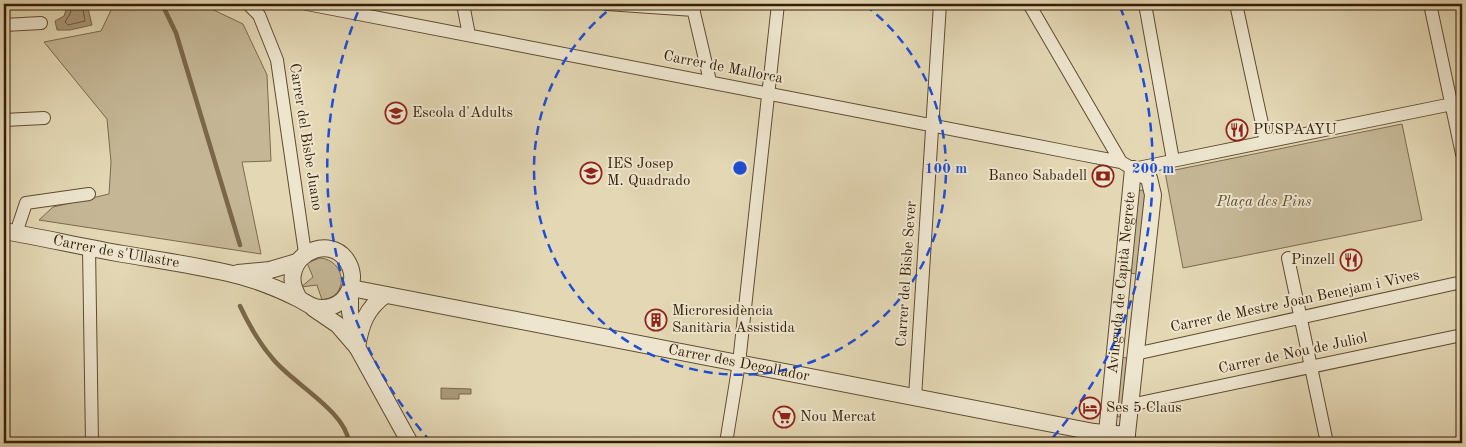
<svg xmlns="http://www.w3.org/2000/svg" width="1466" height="447" font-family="'Old Standard TT',serif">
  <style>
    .green { fill: #c5b796; stroke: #7c6a4e }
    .water { fill: #a89878; stroke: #7a674a }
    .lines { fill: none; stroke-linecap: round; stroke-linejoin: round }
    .shore { stroke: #6e5a3e; stroke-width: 1 }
    .stream { stroke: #7a674a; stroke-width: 4.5 }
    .minor-casing { stroke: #604c31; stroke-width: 14 }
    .tertiary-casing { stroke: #604c31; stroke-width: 18 }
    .minor { stroke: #ede5ce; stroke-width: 12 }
    .tertiary { stroke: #ede5ce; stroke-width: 16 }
    .ring { fill: none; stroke: #1d4ed8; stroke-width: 2.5; stroke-dasharray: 9 6 }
    .labels { text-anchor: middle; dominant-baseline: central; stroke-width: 4; stroke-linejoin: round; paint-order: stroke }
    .street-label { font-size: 15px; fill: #341d05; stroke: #ede5ce }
    .poi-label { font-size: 15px; fill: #341d05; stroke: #ede5ce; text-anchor: start }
    .park-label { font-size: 15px; font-style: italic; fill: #604b30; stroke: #ede5ce }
    .centre { fill: #1d4ed8; stroke: #ede5ce; stroke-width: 2.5 }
    .ring-label { font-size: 15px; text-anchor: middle; font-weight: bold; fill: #1d4ed8; stroke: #ede5ce; stroke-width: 4; stroke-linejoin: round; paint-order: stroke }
  </style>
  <rect width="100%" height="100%" fill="#e3d7b4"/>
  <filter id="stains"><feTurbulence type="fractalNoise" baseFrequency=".004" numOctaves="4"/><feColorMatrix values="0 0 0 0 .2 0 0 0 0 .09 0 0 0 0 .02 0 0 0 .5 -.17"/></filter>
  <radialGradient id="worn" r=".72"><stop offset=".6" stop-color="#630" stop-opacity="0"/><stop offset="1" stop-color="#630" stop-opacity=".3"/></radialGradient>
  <!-- green -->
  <path class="green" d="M 114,4 L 201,4 L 243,24 L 267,75 L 271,161 L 242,162 L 261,254 L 39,220 L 53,207 L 109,194 L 111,162 L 107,119 L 44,42 L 101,31 Z
    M 1402,124 L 1422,220 L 1183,268 L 1165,172 Z
    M 1142,190 L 1146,192 L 1137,274 L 1129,273 L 1138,191 Z
    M 320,258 C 346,260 350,297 322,300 L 317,285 L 301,287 L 313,277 L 307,263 Z
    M 1121,357 L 1127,358 L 1122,416 L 1119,417 L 1116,416 Z"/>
  <!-- water -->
  <path class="water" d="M 56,4 L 87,4 L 92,25 L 70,30 L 57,30 L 55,21 L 64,16 L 66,10 L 63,6 Z
    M 441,388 L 471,389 L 471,394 L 459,394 L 459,399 L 441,399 Z"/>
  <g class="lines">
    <!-- shore -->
    <path class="shore" d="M 68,4 L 71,12 L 65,22 L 68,25 L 85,21 L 82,4"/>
    <!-- stream -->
    <path class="stream" d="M 162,4 L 176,33 L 240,245
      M 240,306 C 249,325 259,343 273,359 C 292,383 346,411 349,443"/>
    <!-- minor casing -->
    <g class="minor-casing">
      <path id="minor" d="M 248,4 L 259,15 L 277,60 L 305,253
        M 307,4 L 1074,153 L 1121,162 L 1133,169 L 1462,102
        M 463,4 L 469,35
        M 607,4 L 694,10
        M 692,4 L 710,81
        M 1029,4 L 1121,162
        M 1145,4 L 1173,160
        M 1236,4 L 1266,142
        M 1430,4 L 1462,154
        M 4,25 L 41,23
        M 4,120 L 44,118
        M 16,233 L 26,203 L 89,194
        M 89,248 L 92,443
        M 1288,258 L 1327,443
        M 1135,354 L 1462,282
        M 915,397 L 940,4
        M 1130,405 L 1462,335
        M 726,443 L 739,363 L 778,4"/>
    </g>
    <!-- tertiary casing -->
    <g class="tertiary-casing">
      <g id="tertiary">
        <path id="s1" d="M 4,231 C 44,238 83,247 123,254 C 158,260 193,265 228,273 C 251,278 277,288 299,299 C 307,303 313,309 323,308 C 348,307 361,278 345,258 C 329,239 297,250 293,274 C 291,283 295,291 299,299"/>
        <path d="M 238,273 L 270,270 L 297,262"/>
        <path id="s2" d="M 351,288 L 1094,432 L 1127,435"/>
        <path d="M 350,291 L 350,312 L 356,342"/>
        <path d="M 313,308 L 338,325 L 357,347 L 410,443"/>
        <path d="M 357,347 C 361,324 366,309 385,295"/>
        <path id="s3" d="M 1106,443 L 1133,169 L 1149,178 L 1153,195 L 1126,443"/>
      </g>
    </g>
    <!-- minor -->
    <use href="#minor" class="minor"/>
    <!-- tertiary -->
    <use href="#tertiary" class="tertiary"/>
  </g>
  <!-- distance rings -->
  <g class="ring">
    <path d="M865 5A206 206 0 1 1 615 5"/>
    <path d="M431 442A413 413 0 0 1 360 7M1120 7A413 413 0 0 1 1049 442"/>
  </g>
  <!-- icons -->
  <defs>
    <g id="school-ring" transform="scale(1.125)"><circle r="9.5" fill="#ede5ce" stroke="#8f2418" stroke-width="1.5"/><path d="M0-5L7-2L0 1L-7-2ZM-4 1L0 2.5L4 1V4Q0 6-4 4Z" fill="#8f2418"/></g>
    <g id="restaurant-ring" transform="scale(1.125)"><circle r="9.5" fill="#ede5ce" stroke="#8f2418" stroke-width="1.5"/><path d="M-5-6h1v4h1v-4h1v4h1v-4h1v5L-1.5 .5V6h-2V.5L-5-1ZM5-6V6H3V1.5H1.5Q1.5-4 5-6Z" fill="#8f2418"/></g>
    <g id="bank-ring" transform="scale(1.125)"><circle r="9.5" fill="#ede5ce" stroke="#8f2418" stroke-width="1.5"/><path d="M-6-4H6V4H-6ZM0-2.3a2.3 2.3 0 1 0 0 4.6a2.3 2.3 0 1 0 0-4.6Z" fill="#8f2418"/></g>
    <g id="building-ring" transform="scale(1.125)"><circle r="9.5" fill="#ede5ce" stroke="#8f2418" stroke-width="1.5"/><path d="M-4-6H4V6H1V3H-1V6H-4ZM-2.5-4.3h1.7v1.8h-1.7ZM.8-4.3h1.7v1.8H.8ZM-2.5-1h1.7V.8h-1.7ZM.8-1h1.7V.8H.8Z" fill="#8f2418"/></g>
    <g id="hotel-ring" transform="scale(1.125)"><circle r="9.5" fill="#ede5ce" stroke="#8f2418" stroke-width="1.5"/><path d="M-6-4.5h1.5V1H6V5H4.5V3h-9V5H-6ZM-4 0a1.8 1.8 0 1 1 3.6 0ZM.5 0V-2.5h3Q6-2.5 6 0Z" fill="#8f2418"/></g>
    <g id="supermarket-ring" transform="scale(1.125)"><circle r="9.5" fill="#ede5ce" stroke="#8f2418" stroke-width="1.5"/><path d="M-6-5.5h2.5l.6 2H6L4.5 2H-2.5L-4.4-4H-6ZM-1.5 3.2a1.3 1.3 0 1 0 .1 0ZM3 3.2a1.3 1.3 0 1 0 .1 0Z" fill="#8f2418"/></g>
  </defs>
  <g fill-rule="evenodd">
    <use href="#school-ring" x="396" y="113"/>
    <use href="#restaurant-ring" x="1237" y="130"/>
    <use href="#school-ring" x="591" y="173"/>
    <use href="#bank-ring" x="1103" y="176"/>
    <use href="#restaurant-ring" x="1351" y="260"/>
    <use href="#building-ring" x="656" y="320"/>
    <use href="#hotel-ring" x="1090" y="408"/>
    <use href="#supermarket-ring" x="784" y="417"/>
  </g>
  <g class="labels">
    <!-- street labels -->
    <g class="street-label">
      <text transform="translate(723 68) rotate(11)">Carrer de Mallorca</text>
      <text transform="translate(305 137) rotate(81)">Carrer del Bisbe Juano</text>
      <text stroke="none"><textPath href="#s1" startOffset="114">Carrer de s'Ullastre</textPath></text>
      <text transform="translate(907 274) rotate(-86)">Carrer del Bisbe Sever</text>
      <text stroke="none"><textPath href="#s3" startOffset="161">Avinguda de Capità Negrete</textPath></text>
      <text transform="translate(1295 302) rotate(-12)">Carrer de Mestre Joan Benejam i Vives</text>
      <text transform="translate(1293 354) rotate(-12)">Carrer de Nou de Juliol</text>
      <text stroke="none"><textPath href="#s2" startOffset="395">Carrer des Degollador</textPath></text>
    </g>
    <!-- poi labels -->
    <g class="poi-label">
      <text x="412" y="113">Escola d'Adults</text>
      <text x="1253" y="130">PUSPAAYU</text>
      <text x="607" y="164">IES Josep<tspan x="607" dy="17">M. Quadrado</tspan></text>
      <text x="1087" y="176" text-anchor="end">Banco Sabadell</text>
      <text x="1335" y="260" text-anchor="end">Pinzell</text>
      <text x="672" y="311">Microresidència<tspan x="672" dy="17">Sanitària Assistida</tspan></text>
      <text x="1106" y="408">Ses 5 Claus</text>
      <text x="800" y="417">Nou Mercat</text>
    </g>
    <!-- park labels -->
    <g class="park-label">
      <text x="1264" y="202">Plaça des Pins</text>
    </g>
  </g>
  <circle cx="740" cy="168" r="8" class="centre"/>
  <g class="ring-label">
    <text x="946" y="173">100 m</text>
    <text x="1153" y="173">200 m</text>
  </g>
  <!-- margin -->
  <rect width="1466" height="447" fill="none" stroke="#e3d7b4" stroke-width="20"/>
  <rect x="5" y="5" width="1456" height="437" fill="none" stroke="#341d05" stroke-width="2.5"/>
  <rect x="10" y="10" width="1446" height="427" fill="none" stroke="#341d05"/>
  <rect width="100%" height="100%" filter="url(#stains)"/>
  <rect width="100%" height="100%" fill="url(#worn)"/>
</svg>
